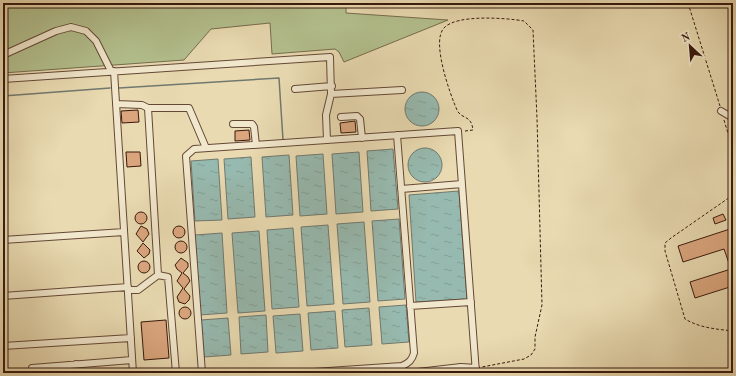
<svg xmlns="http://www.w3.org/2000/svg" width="736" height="376" font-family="'Old Standard TT',serif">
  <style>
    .green { fill: #b3c08e; stroke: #766c4e }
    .water { fill: url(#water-ripples); stroke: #71796f }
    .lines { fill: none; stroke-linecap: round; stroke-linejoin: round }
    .stream { stroke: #71796f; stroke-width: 1.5 }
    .building { fill: #dba67e; stroke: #38180d }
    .minor-casing { stroke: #644836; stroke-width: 8 }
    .path { stroke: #38180d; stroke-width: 1; stroke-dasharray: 3 2; stroke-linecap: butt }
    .minor { stroke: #f1e7cc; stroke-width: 6 }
  </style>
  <defs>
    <pattern id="water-ripples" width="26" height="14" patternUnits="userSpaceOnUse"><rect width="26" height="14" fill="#97bab0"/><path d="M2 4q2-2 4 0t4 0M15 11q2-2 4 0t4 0" fill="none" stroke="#839f96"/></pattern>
  </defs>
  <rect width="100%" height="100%" fill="#e9dab1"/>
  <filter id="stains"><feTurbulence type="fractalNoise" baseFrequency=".005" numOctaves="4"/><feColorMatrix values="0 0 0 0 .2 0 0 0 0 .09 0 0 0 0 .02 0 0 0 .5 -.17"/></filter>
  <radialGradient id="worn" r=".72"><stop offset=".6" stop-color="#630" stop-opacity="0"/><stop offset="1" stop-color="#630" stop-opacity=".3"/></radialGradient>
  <!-- green -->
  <path class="green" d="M 3,3 L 346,3 L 346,13 L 448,20 L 344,62 L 339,52 L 335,49 L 272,54 L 270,23 L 211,29 L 184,60 L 3,73 Z"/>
  <!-- water -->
  <path class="water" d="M405 109a17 17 0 1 1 34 0a17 17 0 1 1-34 0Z
    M408 165a17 17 0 1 1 34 0a17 17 0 1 1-34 0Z
    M 393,149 L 398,209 L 371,211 L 367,151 Z
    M 359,152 L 363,212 L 336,214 L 332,154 Z
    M 323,154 L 327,214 L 300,216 L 296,156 Z
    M 289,155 L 293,215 L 266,217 L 262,157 Z
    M 251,157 L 255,217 L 228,219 L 224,159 Z
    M 218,159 L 222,220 L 195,221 L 191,161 Z
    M 459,191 L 467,299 L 416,302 L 409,195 Z
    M 399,219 L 405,299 L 378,301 L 372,221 Z
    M 364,222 L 370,302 L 343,304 L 337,224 Z
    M 328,225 L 334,304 L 307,306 L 301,227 Z
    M 293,228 L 299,307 L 272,309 L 267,230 Z
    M 259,231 L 265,311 L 238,313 L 232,233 Z
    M 222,233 L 227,313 L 200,315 L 195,235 Z
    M 406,305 L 409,342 L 382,344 L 379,307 Z
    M 369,308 L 372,345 L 345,347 L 342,310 Z
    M 335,311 L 338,348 L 311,350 L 308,313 Z
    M 300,314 L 303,351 L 276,353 L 273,316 Z
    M 266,315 L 268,352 L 241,354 L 239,317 Z
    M 228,318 L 231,355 L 204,357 L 201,320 Z"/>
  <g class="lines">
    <!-- stream -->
    <path class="stream" d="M 119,88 L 279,78 L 283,140
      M 3,96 L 110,88"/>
  </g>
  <!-- building -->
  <path class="building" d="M 138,110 L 139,122 L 122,123 L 121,111 Z
    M 355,121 L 356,132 L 341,133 L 340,123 Z
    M 249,130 L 250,140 L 235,141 L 235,131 Z
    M 126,152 L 140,152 L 141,166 L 127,167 Z
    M135 218a6 6 0 1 1 12 0a6 6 0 1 1-12 0Z
    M 723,214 L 726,220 L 715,224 L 713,218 Z
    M173 232a6 6 0 1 1 12 0a6 6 0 1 1-12 0Z
    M 141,226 L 147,229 L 149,234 L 143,242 L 136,234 Z
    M 733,228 L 733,286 L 695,298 L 690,282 L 731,269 L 724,249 L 683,262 L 678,246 Z
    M175 247a6 6 0 1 1 12 0a6 6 0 1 1-12 0Z
    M 143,243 L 150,250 L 149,254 L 144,258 L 137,251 Z
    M 181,258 L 188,263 L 188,267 L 183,273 L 188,277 L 190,281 L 184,289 L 190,296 L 189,300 L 185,304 L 179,302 L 177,297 L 183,288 L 177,281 L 182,273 L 177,269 L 175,265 Z
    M138 267a6 6 0 1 1 12 0a6 6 0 1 1-12 0Z
    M179 313a6 6 0 1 1 12 0a6 6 0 1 1-12 0Z
    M 166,320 L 169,358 L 144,360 L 141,322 Z
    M 72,369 L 72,373 L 41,373 L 41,372 Z"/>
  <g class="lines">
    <!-- minor casing -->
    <g class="minor-casing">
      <path id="minor" d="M 3,55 L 56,31 L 71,27 L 86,31 L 96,41 L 111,71
        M 114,71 L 133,373
        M 3,79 L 330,57 L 331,94 L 402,90
        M 295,89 L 332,86
        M 116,104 L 142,105 L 148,108 L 189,108 L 206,148
        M 148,108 L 158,275
        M 721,111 L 733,118
        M 341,117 L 357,116 L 360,119 L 362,138
        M 233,124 L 252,124 L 254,127 L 256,145
        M 327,140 L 326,115 L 331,94
        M 401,189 L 462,184
        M 3,240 L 124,232
        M 128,290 L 138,290 L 158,275 L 168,277 L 176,373
        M 3,296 L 128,287
        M 410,306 L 471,302
        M 3,346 L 131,338
        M 76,364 L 76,373
        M 32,373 L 32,368 L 132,360
        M 202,373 L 186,156 L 194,149 L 458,131 L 476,373
        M 299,373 L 402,366 C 409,363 412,360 414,353 L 397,135
        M 409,373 L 461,367 L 476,368"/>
    </g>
    <!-- path -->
    <path class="path" d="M 688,3 L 720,106
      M 724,120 L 733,150
      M 465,131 L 473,130 C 471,114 462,120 457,110 C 450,94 431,41 444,28 C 456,14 507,18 524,21 L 533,30 L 537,118 L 542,305 L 535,337 L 535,349 L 531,355 L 524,359 L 482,367
      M 733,195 L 671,238 L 665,243 L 665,251 L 685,319 C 700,328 716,329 733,331"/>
    <!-- minor -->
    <use href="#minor" class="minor"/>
  </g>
  <!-- margin -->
  <rect width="736" height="376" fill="none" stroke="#e9dab1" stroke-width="16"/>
  <rect x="4" y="4" width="728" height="368" fill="none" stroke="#38180d" stroke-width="2"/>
  <rect x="8" y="8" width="720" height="360" fill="none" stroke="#38180d"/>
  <!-- north arrow -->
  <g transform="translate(690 46) rotate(334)" stroke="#f1e7cc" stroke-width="3" paint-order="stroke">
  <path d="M0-3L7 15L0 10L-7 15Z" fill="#38180d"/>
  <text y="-6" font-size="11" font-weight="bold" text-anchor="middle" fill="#38180d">N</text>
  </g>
  <rect width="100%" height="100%" filter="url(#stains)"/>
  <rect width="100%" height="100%" fill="url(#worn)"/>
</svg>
